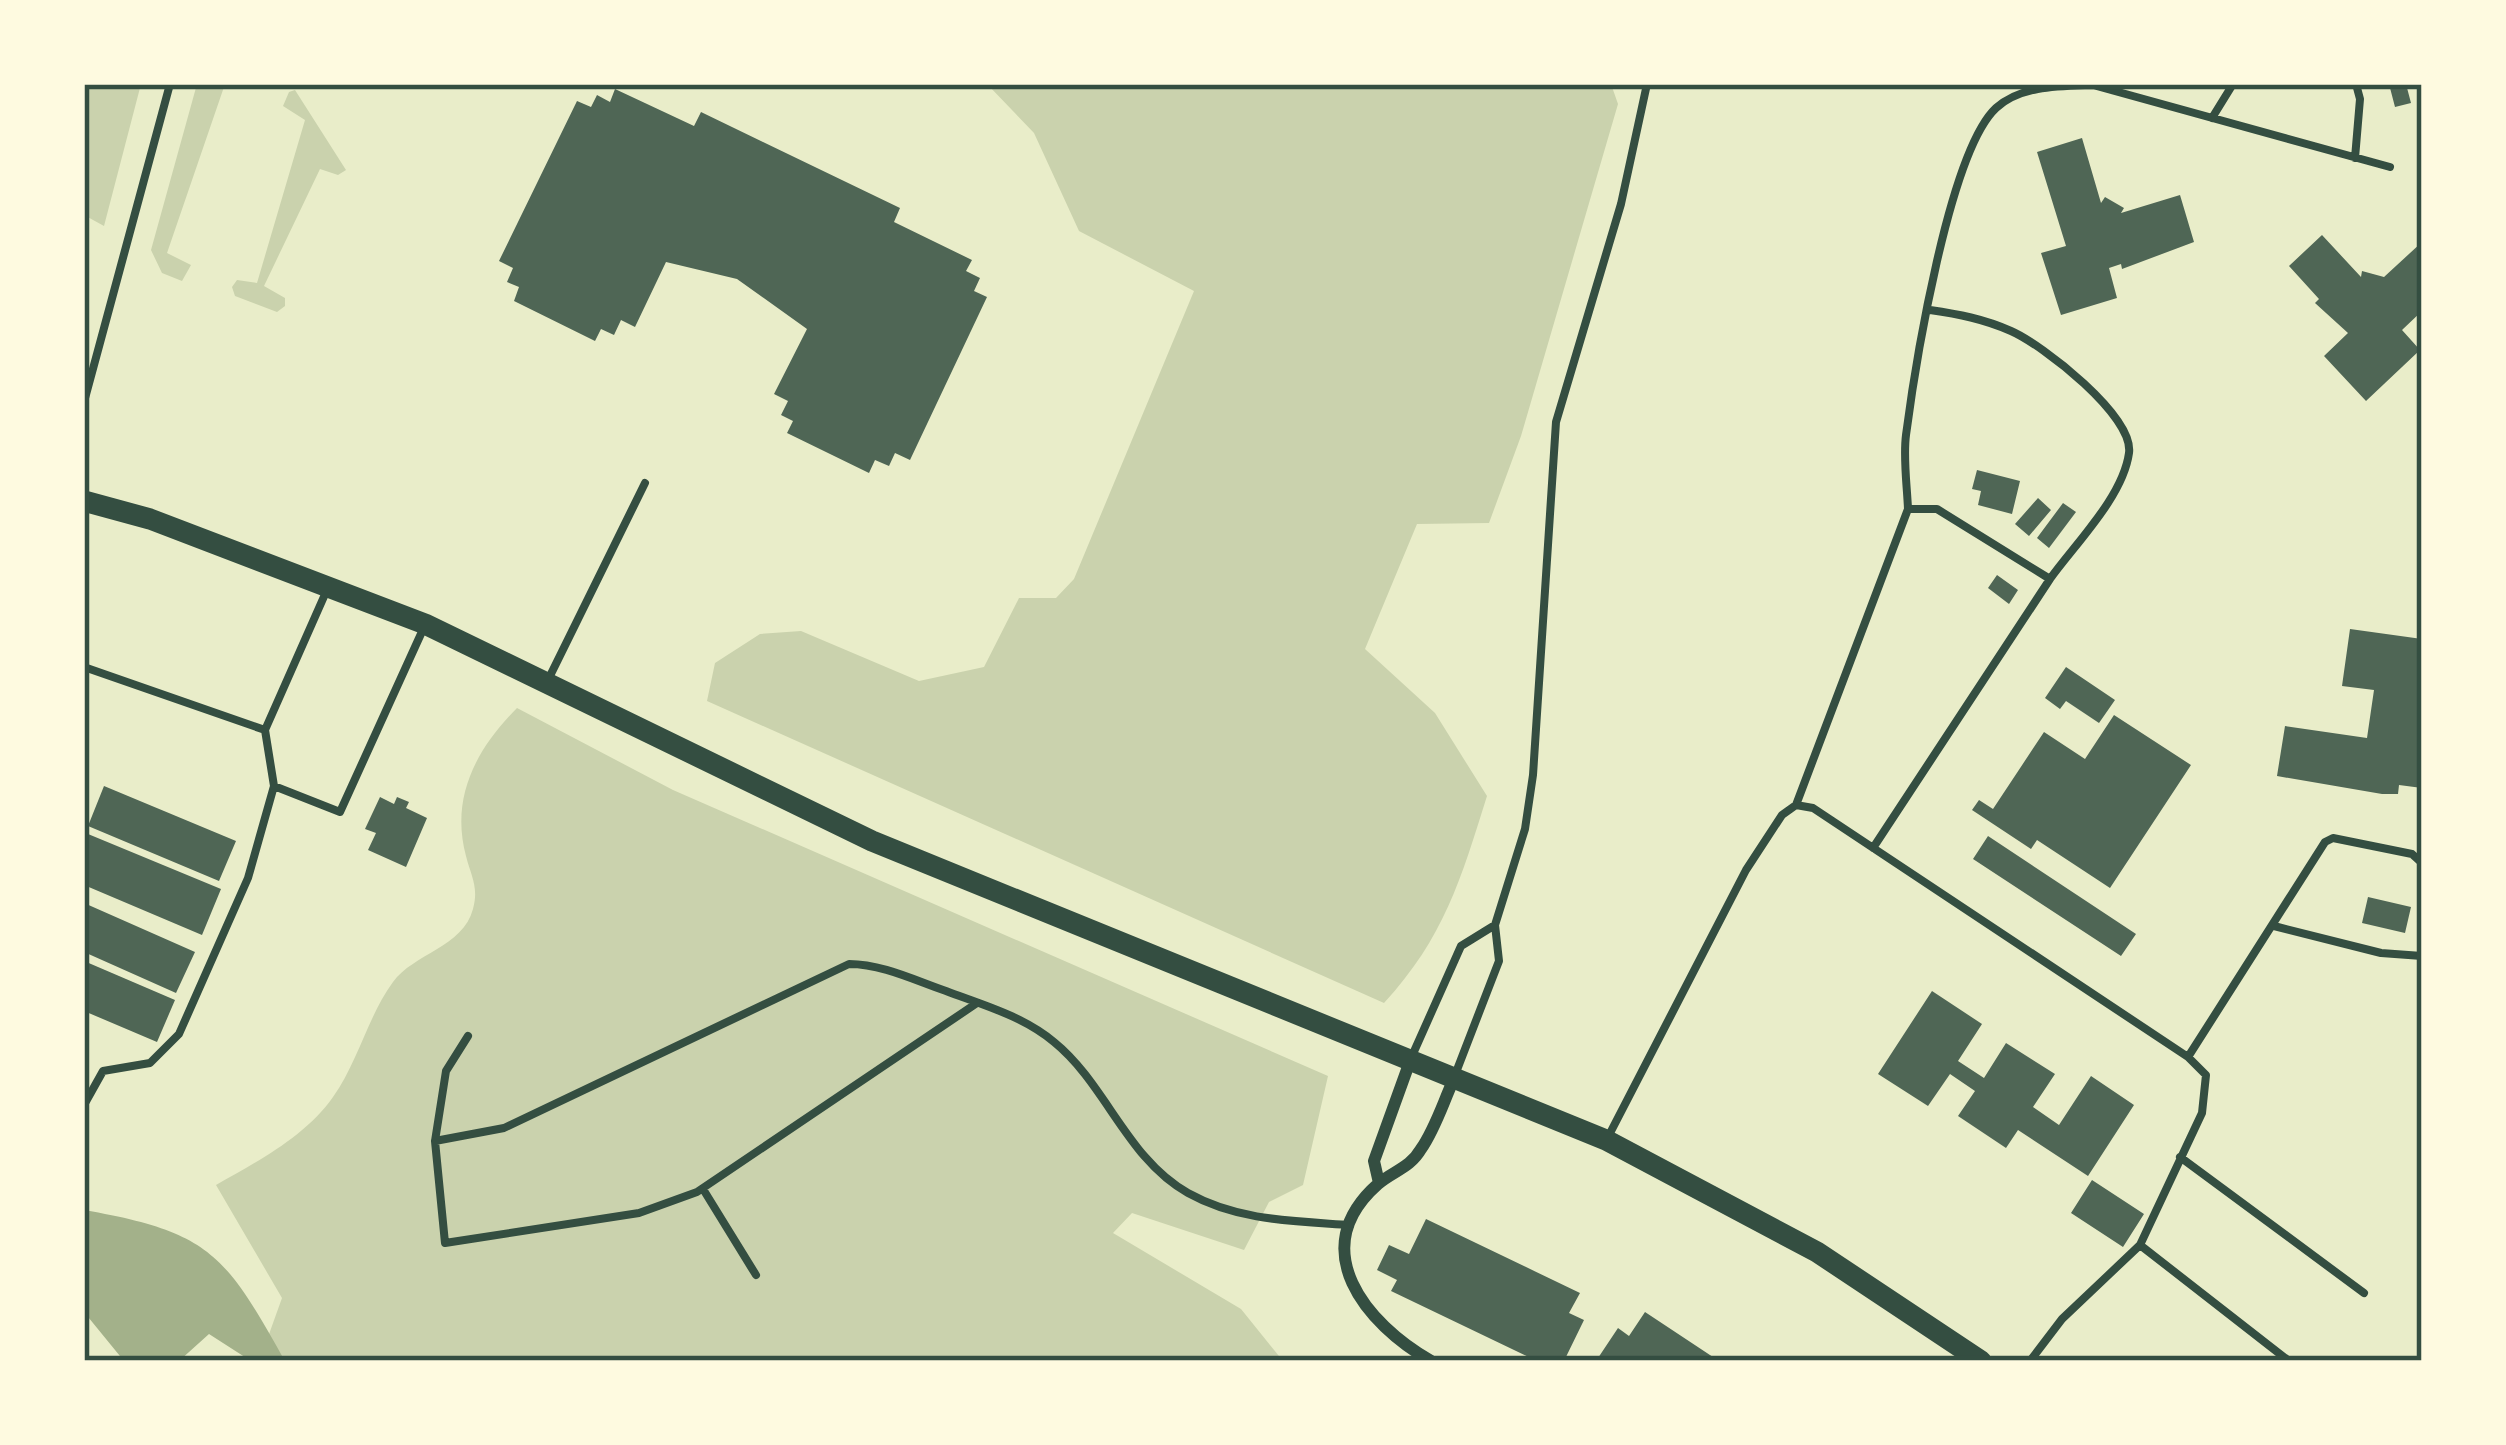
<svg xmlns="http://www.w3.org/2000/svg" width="2506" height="1445" font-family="'Nunito Sans',sans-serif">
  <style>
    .green { fill: #cad2ad }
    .water { fill: #a3b18a }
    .building { fill: #4f6655 }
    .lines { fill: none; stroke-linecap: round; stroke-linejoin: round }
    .service { stroke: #344e41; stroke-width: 8 }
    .minor { stroke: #344e41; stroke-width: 12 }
    .secondary { stroke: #344e41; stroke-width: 21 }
    .neatline { fill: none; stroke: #344e41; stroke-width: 4.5 }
  </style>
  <rect width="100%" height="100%" fill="#e9edc9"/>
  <!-- green -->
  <path class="green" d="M 84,84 L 141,84 L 104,226 L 84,215 Z
    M 197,84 L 225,84 L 167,253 L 191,265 L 182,281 L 162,273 L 151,250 Z
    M 987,84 L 1611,84 L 1618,104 L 1521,436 L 1489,523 L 1417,524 L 1365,649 L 1435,713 L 1487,796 C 1461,879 1444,938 1384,1003 L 707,701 L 715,663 L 760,634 L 801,631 L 919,681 L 984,667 L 1019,598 L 1056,598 L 1074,579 L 1194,291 L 1079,231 L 1034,133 Z
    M 295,90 L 346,170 L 338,175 L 320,169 L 264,286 L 285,298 L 285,306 L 277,312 L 235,296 L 232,287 L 237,280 L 257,283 L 305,120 L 283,106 L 289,92 Z
    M 517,708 L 673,790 L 1328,1076 L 1303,1185 L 1269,1202 L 1244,1250 L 1132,1213 L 1113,1233 L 1241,1309 L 1283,1361 L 285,1361 L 268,1337 L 282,1298 L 216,1185 C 258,1161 305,1137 333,1097 C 358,1062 368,1016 393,982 C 413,954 463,947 473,909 C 479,887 471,876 466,856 C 450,797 477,748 517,708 Z"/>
  <!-- water -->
  <path class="water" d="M 84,1210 C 210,1232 225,1254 285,1361 L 251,1361 L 209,1334 L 179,1361 L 124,1361 L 84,1312 Z"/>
  <!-- building -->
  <path class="building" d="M 2389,84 L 2406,84 L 2411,103 L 2395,107 Z
    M 615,89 L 694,126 L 701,112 L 900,208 L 894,222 L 972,260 L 966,271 L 980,278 L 974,291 L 987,297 L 910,460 L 895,453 L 889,466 L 875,460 L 869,473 L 787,433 L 793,421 L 781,415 L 788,401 L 774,394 L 807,329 L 737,279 L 666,262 L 635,327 L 621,320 L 614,335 L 601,329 L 595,341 L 514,301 L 519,287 L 507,282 L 513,268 L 499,261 L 577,101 L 591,107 L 597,95 L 610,102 Z
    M 2082,138 L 2101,203 L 2105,197 L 2124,208 L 2121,213 L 2180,195 L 2194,242 L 2122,269 L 2121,264 L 2109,268 L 2117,298 L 2061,315 L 2041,253 L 2066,246 L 2037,152 Z
    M 2322,235 L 2361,277 L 2362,271 L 2384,277 L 2422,242 L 2422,311 L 2402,330 L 2420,350 L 2366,401 L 2324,356 L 2348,333 L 2315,303 L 2319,299 L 2289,266 Z
    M 1977,470 L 2020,481 L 2012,514 L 1978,505 L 1981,491 L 1972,489 Z
    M 2038,498 L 2051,510 L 2029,536 L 2015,524 Z
    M 2063,503 L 2076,512 L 2049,548 L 2037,538 Z
    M 1997,575 L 2018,590 L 2009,604 L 1988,588 Z
    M 2350,629 L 2422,639 L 2422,788 L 2399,785 L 2398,794 L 2382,794 L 2277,776 L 2285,726 L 2367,738 L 2374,690 L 2342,686 Z
    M 2066,667 L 2115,700 L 2099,723 L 2066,701 L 2060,709 L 2045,698 Z
    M 2114,715 L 2191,765 L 2110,888 L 2037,840 L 2031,849 L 1972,810 L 1979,800 L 1993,809 L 2044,732 L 2085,759 Z
    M 104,786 L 236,841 L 219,881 L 88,826 Z
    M 380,797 L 394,804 L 397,797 L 409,802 L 406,808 L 427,818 L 406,867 L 368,850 L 376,833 L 365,829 Z
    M 88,834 L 221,889 L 202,935 L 84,885 Z
    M 1988,836 L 2136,934 L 2121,956 L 1973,859 Z
    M 2368,897 L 2411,907 L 2405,933 L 2362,923 Z
    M 84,903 L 195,952 L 176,993 L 84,952 Z
    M 84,961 L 175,1000 L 157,1042 L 84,1011 Z
    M 1932,991 L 1982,1024 L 1958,1061 L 1984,1078 L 2006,1043 L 2055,1074 L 2033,1107 L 2059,1125 L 2091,1076 L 2134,1105 L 2088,1176 L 2018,1130 L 2006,1148 L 1958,1116 L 1975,1091 L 1950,1074 L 1928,1106 L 1878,1074 Z
    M 2092,1180 L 2144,1214 L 2123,1247 L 2071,1213 Z
    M 1426,1219 L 1580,1293 L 1569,1313 L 1584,1320 L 1564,1361 L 1537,1361 L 1391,1291 L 1397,1280 L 1377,1270 L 1389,1245 L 1409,1254 Z
    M 1645,1312 L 1719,1361 L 1596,1361 L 1618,1328 L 1629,1336 Z"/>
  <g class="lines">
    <!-- service -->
    <path class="service" d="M 2212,118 L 2233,84
      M 2355,158 L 2360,99 L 2356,84
      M 1930,310 C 1958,314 1984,319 2011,331 C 2043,345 2134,416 2129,453 C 2123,497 2075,544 2050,579
      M 84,402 L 170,84
      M 1908,509 C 1907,485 1903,458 1906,435 C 1915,366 1949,152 1996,108 C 2021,85 2061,86 2093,85 L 2390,167
      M 84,667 L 265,730 L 326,592
      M 548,680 L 645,483
      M 274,786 L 340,812 L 425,625
      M 1796,805 L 1908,509 L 1937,509 L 2050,579 L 1873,848
      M 2274,926 L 2381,953 L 2422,956
      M 977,1003 L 697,1192 L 639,1213 L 445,1243 L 435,1141 L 504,1128 L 849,964 C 882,964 914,980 946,991 C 983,1005 1023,1016 1054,1042 C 1106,1084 1127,1159 1188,1193 C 1238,1221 1294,1221 1350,1225
      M 1412,1056 L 1461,946 L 1495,925
      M 1455,1075 L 1499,961 L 1495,925 L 1525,829 L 1533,775 L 1556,422 L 1621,204 L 1647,84
      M 84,1105 L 103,1071 L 150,1063 L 179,1034 L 248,878 L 274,786 L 265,730
      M 1607,1139 L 1746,870 L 1782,815 L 1796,805 L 1813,808 L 2188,1057 L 2325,842 L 2333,838 L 2412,854 L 2422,863
      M 435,1141 L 446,1071 L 468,1036
      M 2180,1157 L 2364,1293
      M 703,1189 L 756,1275
      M 2140,1245 L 2202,1113 L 2206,1075 L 2188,1057
      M 2030,1361 L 2062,1319 L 2140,1245 L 2289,1361"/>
    <!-- minor -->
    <path class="minor" d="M 1379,1183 L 1374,1161 L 1409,1064
      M 1431,1361 C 1366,1324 1304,1249 1378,1184 C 1393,1171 1410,1168 1421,1149 C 1435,1129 1443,1103 1453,1081"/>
    <!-- secondary -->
    <path class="secondary" d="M 84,501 L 150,519 L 425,624 L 872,841 L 1606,1140 L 1817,1252 L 1981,1361"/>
  </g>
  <!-- border -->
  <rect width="2506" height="1445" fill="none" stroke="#fefae0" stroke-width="174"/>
  <rect x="87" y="87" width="2332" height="1271" class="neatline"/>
</svg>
